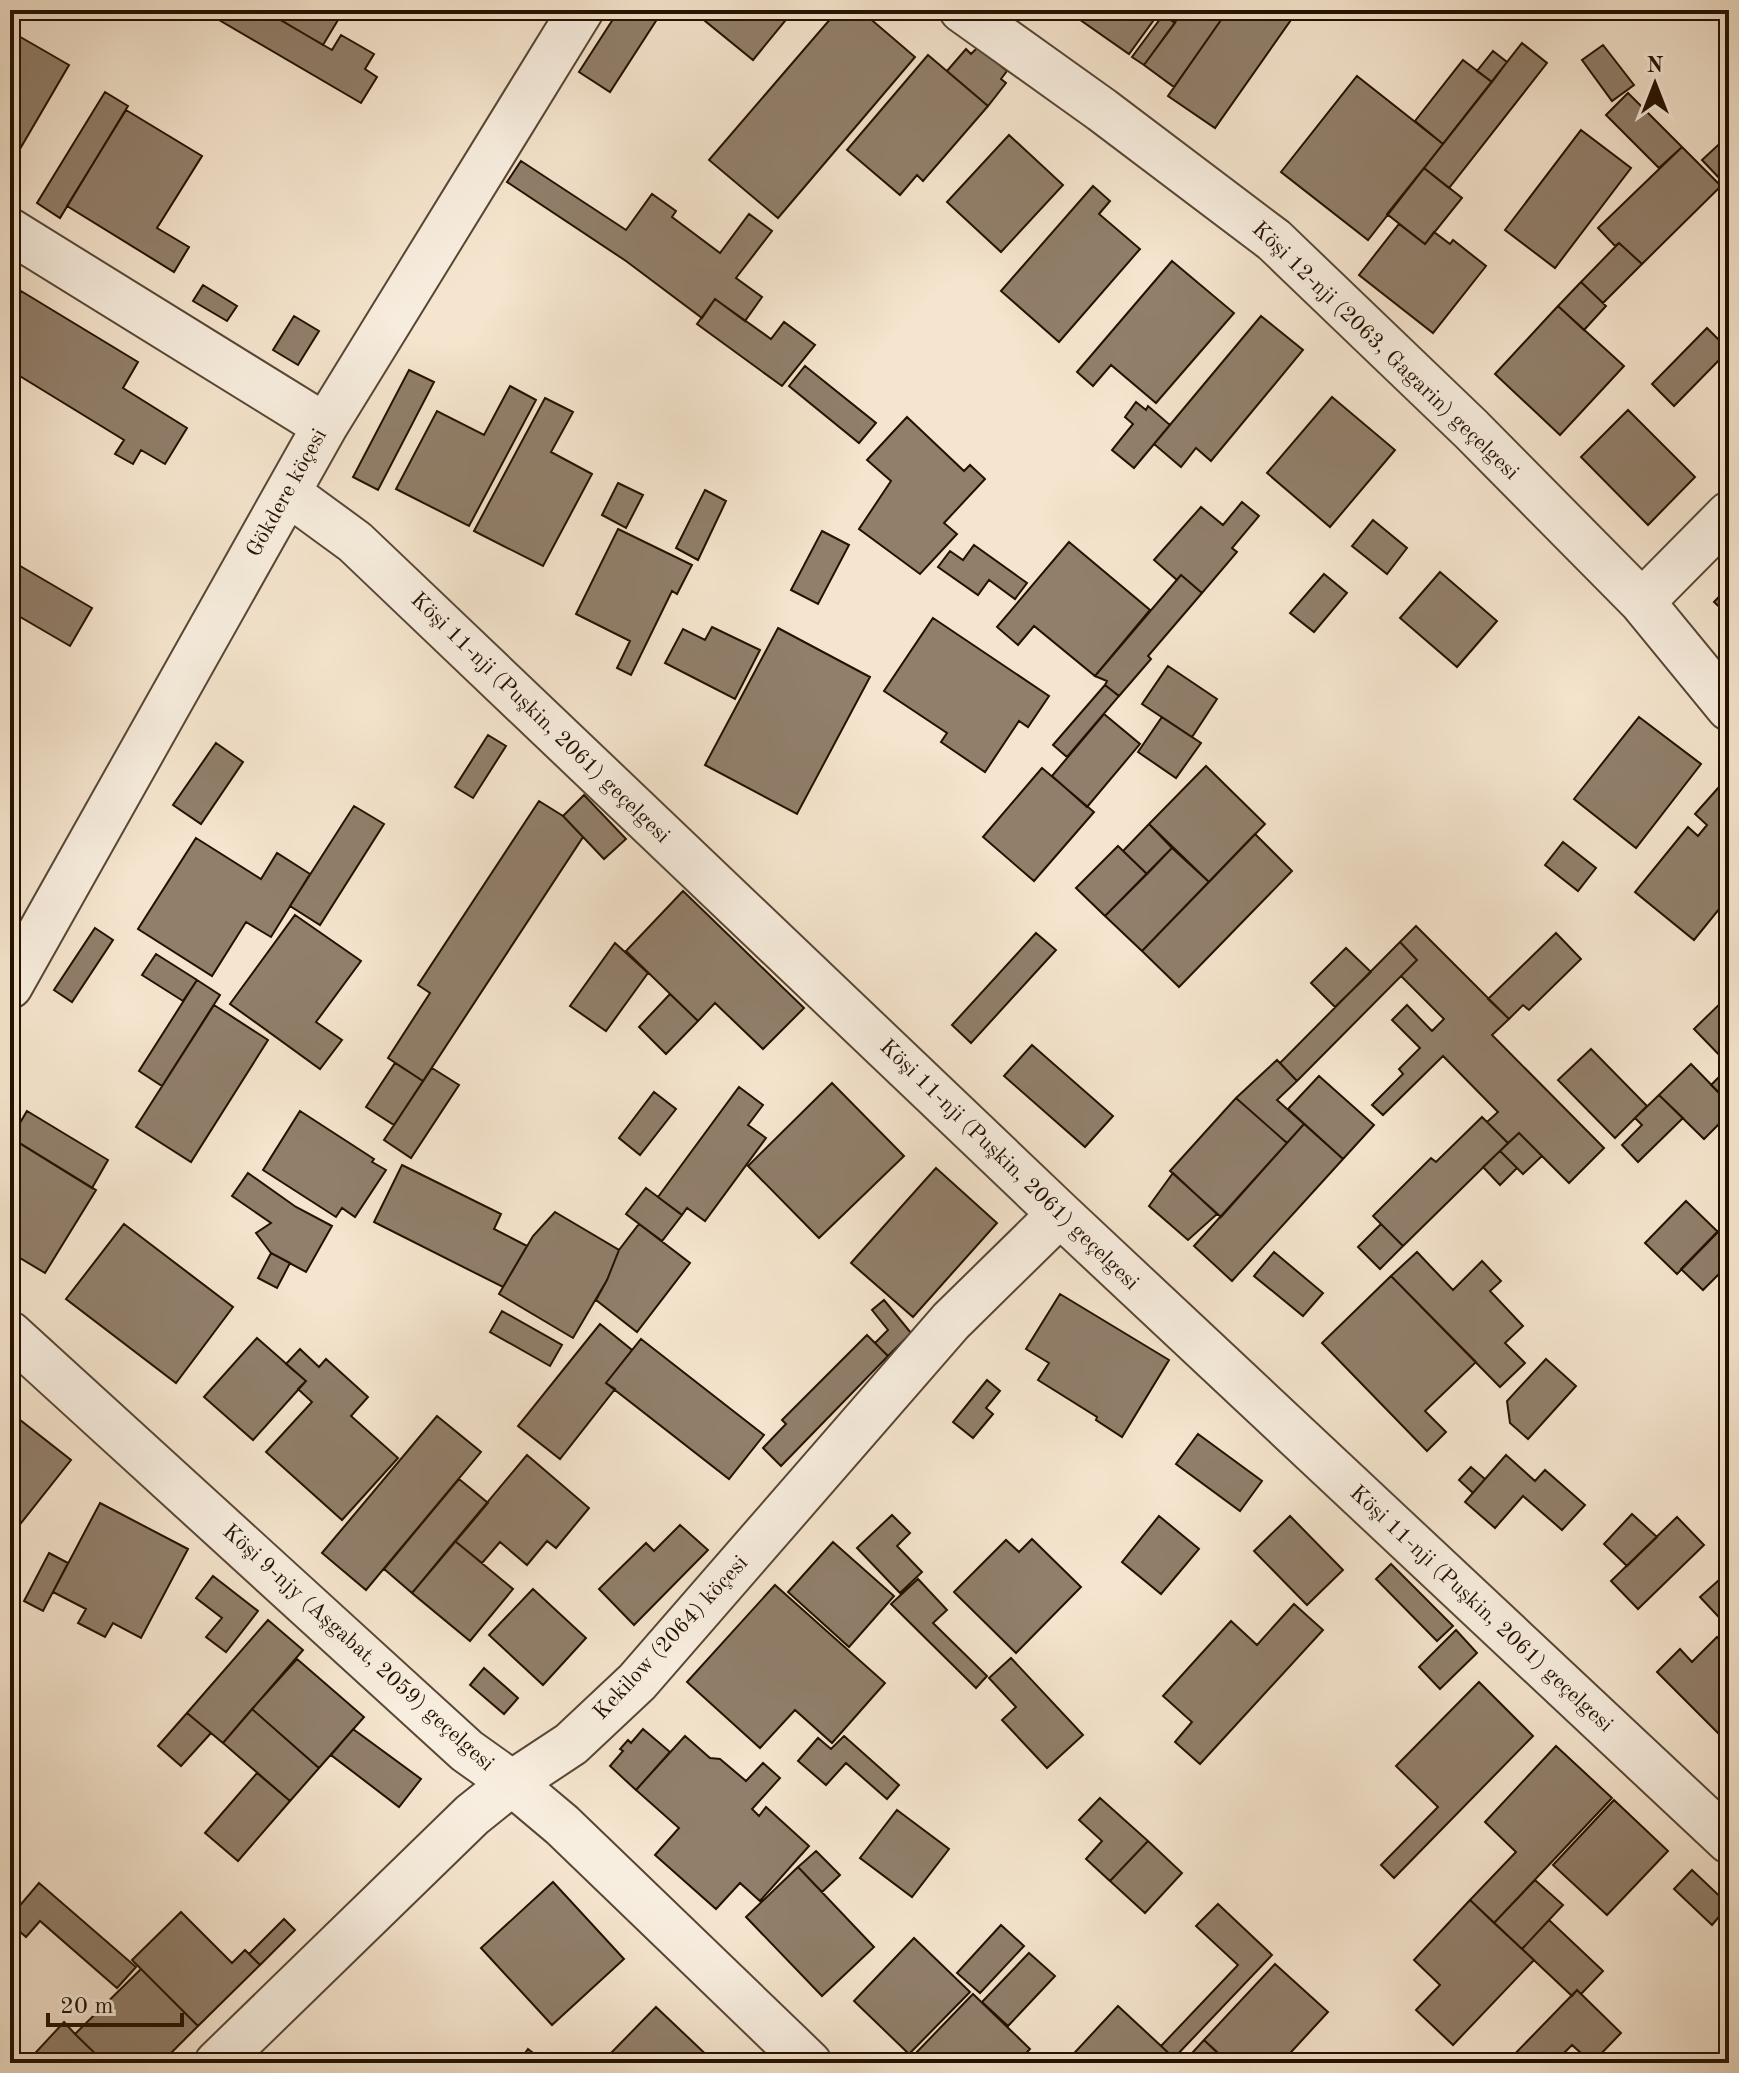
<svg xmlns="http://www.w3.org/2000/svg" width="1739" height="2073" font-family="'Old Standard TT',serif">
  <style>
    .building { fill: #917f6b; stroke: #241100; stroke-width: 2 }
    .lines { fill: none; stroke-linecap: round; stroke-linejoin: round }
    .street-casing { stroke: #584634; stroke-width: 48 }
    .street { stroke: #f8eedf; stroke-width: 44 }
    .labels { text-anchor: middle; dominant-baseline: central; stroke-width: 6; stroke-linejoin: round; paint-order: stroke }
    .street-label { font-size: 22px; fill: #241100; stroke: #f8eedf }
  </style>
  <rect width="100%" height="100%" fill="#f5e5ce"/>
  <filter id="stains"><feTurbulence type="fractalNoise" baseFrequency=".0025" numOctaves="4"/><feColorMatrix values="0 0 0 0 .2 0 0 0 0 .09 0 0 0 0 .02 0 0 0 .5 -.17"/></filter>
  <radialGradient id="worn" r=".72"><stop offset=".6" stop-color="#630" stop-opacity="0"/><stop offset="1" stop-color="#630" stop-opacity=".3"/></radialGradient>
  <!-- building -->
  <path class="building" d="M 202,10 L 263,10 L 332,50 L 341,35 L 374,54 L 365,69 L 377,77 L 361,103 Z
    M 264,10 L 344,10 L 323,45 Z
    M 619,10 L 663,10 L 610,92 L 579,72 Z
    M 704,10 L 794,10 L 753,60 L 699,16 Z
    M 838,10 L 860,10 L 915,57 L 778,218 L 709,160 Z
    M 1066,10 L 1161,10 L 1129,54 Z
    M 1184,10 L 1228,10 L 1174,87 L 1144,65 Z
    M 1228,10 L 1298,10 L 1215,128 L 1168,96 Z
    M 1163,15 L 1175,23 L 1144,65 L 1132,57 Z
    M 10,31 L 69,65 L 10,166 Z
    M 1522,43 L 1547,63 L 1449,188 L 1424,168 Z
    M 1603,45 L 1634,85 L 1612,101 L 1582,60 Z
    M 978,47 L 1007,71 L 1001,79 L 1006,83 L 988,106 L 947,71 L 966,49 L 971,54 Z
    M 1493,51 L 1507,62 L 1492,82 L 1477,71 Z
    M 928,55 L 988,106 L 923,181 L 917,175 L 900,195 L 847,150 Z
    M 1463,60 L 1492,82 L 1443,144 L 1415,121 Z
    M 1357,76 L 1443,144 L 1368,240 L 1281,172 Z
    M 105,92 L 128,106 L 60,218 L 37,203 Z
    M 1628,93 L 1682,147 L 1659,168 L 1606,115 Z
    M 126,110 L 202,156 L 157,228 L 189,247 L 174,272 L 67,206 Z
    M 1581,130 L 1631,168 L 1555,268 L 1505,230 Z
    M 1009,135 L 1063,185 L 1001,252 L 947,202 Z
    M 1729,135 L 1729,174 L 1722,181 L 1702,160 Z
    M 1682,147 L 1721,186 L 1642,264 L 1619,243 L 1615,246 L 1598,228 Z
    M 521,161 L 626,230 L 652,194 L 676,211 L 672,217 L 720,253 L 749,214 L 772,231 L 736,278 L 762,297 L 745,321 L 715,299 L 702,318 L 626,261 L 507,182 Z
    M 1424,168 L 1462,198 L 1425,244 L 1387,214 Z
    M 1093,186 L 1110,201 L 1099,214 L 1140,249 L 1059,342 L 1001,291 Z
    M 1399,224 L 1425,244 L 1434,232 L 1450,244 L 1453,240 L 1486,266 L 1433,333 L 1359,275 Z
    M 1619,243 L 1642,264 L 1603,303 L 1581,282 Z
    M 1172,261 L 1234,313 L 1156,403 L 1111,365 L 1093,386 L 1077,372 Z
    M 1581,282 L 1606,306 L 1584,330 L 1558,306 Z
    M 203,285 L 237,306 L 227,321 L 193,301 Z
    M 21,291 L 138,362 L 123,388 L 187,428 L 165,464 L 141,450 L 133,464 L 115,454 L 124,440 L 10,370 L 10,308 Z
    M 715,299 L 771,339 L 784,322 L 815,345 L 782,386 L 697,324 Z
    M 1558,306 L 1624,366 L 1560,435 L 1495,374 Z
    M 294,316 L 319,331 L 298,365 L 273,350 Z
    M 1261,316 L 1303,350 L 1211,461 L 1196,448 L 1181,467 L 1154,444 Z
    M 1707,328 L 1729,350 L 1674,406 L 1652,384 Z
    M 805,366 L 876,423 L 859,443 L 789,386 Z
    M 409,370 L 434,382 L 378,490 L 353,477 Z
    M 510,386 L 536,400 L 469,526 L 396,489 L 437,411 L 484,435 Z
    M 1332,397 L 1395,450 L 1330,527 L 1267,473 Z
    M 545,398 L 573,412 L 551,452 L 592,474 L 543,566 L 474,531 Z
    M 1136,402 L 1146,410 L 1148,406 L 1170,425 L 1134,468 L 1112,450 L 1133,424 L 1125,417 Z
    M 1628,410 L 1695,477 L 1648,525 L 1581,457 Z
    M 907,417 L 964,471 L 970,465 L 985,479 L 944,523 L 957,534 L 920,574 L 859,529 L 891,481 L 867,460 Z
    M 618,483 L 643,495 L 626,528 L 602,515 Z
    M 705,490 L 726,501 L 698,560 L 676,548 Z
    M 1242,502 L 1259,516 L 1232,548 L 1237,552 L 1202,593 L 1181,575 L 1177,580 L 1154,560 L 1201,507 L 1223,525 Z
    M 1373,520 L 1407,548 L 1387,574 L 1352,546 Z
    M 618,529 L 692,565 L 677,594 L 672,591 L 631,675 L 617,668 L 630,641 L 576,614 Z
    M 822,531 L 849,545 L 818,604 L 791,590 Z
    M 1069,542 L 1150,610 L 1095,676 L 1034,626 L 1018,645 L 997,627 Z
    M 974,545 L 1027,583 L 1015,599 L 989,580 L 978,595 L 938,567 L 950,551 L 963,560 Z
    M 10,560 L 92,608 L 70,646 L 10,611 Z
    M 1440,572 L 1497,621 L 1457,667 L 1400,618 Z
    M 1324,574 L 1347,593 L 1314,632 L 1290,613 Z
    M 1181,575 L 1202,593 L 1148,656 L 1151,659 L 1119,696 L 1105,685 L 1107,681 L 1095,676 Z
    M 1729,586 L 1729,616 L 1714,602 Z
    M 933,618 L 1049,696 L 1028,727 L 1019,721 L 985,772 L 941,742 L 947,733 L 884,691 Z
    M 712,627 L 760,650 L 735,699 L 665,663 L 683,629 L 705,640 Z
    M 778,628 L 870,677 L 797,814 L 705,765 Z
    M 1168,666 L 1217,699 L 1192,737 L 1142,704 Z
    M 1105,685 L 1119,696 L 1067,757 L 1053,745 Z
    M 1104,714 L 1140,744 L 1087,807 L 1052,776 Z
    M 1162,717 L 1201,743 L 1176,778 L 1138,752 Z
    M 1639,717 L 1701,764 L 1636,848 L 1574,799 Z
    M 488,735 L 506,746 L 473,798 L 455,787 Z
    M 216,743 L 243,762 L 201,824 L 173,805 Z
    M 1206,766 L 1265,824 L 1209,882 L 1149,824 Z
    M 1042,768 L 1094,812 L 1034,881 L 983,837 Z
    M 1719,787 L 1729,796 L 1729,897 L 1694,940 L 1635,892 L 1688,827 L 1698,836 L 1707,825 L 1695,814 Z
    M 584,795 L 626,839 L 604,859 L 563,816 Z
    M 539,801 L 563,816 L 583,837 L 423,1081 L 388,1058 L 430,993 L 418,985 Z
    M 354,806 L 384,824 L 320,925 L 290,906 Z
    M 1149,824 L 1172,848 L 1147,874 L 1123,851 Z
    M 1255,834 L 1292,871 L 1179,987 L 1142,951 Z
    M 196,838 L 261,879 L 277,853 L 310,874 L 271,937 L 246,922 L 212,976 L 138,929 Z
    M 1563,842 L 1596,868 L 1578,891 L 1545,865 Z
    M 1118,846 L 1147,874 L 1105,916 L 1076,888 Z
    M 1172,848 L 1209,882 L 1142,951 L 1105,916 Z
    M 683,891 L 804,1008 L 763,1049 L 715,1003 L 698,1021 L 626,951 Z
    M 295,915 L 361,961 L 316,1022 L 342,1040 L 320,1069 L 230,1004 Z
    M 1416,926 L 1509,1019 L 1492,1035 L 1604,1148 L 1569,1183 L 1519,1133 L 1508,1143 L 1487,1122 L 1498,1112 L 1443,1056 L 1383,1115 L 1372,1105 L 1403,1074 L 1399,1069 L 1420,1048 L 1392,1020 L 1407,1005 L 1432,1031 L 1444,1019 L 1401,976 L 1417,960 L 1400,942 Z
    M 95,928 L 113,940 L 72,1002 L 54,990 Z
    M 1036,933 L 1056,950 L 971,1043 L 952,1025 Z
    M 1556,933 L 1581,959 L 1529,1010 L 1523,1005 L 1509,1019 L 1488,999 Z
    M 1400,942 L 1417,960 L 1297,1081 L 1280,1063 Z
    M 615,943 L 648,973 L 606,1031 L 570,1006 Z
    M 1346,948 L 1371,972 L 1335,1007 L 1311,983 Z
    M 156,954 L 197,980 L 183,1001 L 142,975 Z
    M 197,980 L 220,995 L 162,1086 L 139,1071 Z
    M 670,994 L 698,1021 L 666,1054 L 639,1027 Z
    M 1729,995 L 1729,1065 L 1694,1029 Z
    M 214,1005 L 268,1040 L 191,1162 L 136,1127 Z
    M 1032,1045 L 1113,1116 L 1085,1147 L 1004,1076 Z
    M 1591,1049 L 1647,1106 L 1615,1138 L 1558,1080 Z
    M 1277,1060 L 1297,1081 L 1277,1100 L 1304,1124 L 1287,1143 L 1236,1098 Z
    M 395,1063 L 423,1081 L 394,1125 L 366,1107 Z
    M 1691,1064 L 1729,1103 L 1729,1114 L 1704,1139 L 1659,1095 Z
    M 1729,1067 L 1729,1103 L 1711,1085 Z
    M 432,1068 L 459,1085 L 411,1158 L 384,1140 Z
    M 1319,1076 L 1374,1125 L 1343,1159 L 1288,1109 Z
    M 832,1083 L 904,1156 L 819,1238 L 748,1166 Z
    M 739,1087 L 763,1105 L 748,1125 L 766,1138 L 705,1221 L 687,1208 L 682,1215 L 658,1197 Z
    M 654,1092 L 676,1109 L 640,1155 L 619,1138 Z
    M 1659,1095 L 1683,1118 L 1638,1162 L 1622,1145 L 1642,1125 L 1635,1118 Z
    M 1236,1098 L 1287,1143 L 1221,1217 L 1170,1171 Z
    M 27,1111 L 108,1160 L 92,1188 L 11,1138 Z
    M 300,1111 L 374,1159 L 372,1162 L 386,1170 L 355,1217 L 342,1208 L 336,1217 L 263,1170 Z
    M 1482,1117 L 1508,1143 L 1403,1246 L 1373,1216 L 1431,1158 L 1436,1162 Z
    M 1304,1124 L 1343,1159 L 1232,1281 L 1194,1246 Z
    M 1519,1133 L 1542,1156 L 1523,1174 L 1500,1151 Z
    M 10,1137 L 96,1190 L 45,1273 L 10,1252 Z
    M 1500,1151 L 1517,1168 L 1500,1185 L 1483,1167 Z
    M 402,1165 L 501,1214 L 494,1229 L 527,1246 L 503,1287 L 374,1222 Z
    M 936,1168 L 997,1223 L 913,1317 L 851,1263 Z
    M 248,1173 L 296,1207 L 332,1226 L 306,1272 L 271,1253 L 256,1233 L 271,1223 L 232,1196 Z
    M 1173,1173 L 1217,1214 L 1188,1240 L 1149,1206 Z
    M 646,1188 L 682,1215 L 662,1241 L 626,1214 Z
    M 1686,1201 L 1718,1232 L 1677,1274 L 1645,1243 Z
    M 555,1212 L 619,1250 L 607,1280 L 573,1338 L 499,1294 L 533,1236 Z
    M 124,1224 L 233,1307 L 176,1383 L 66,1299 Z
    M 639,1224 L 690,1263 L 637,1332 L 596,1300 L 607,1280 L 619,1250 Z
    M 1381,1224 L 1403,1246 L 1380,1269 L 1358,1247 Z
    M 1723,1226 L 1729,1232 L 1729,1286 L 1718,1275 L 1703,1290 L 1681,1269 Z
    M 1274,1252 L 1323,1293 L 1303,1316 L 1254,1276 Z
    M 1417,1252 L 1453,1290 L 1482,1261 L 1501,1281 L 1490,1291 L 1523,1326 L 1505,1343 L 1525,1363 L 1500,1387 L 1391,1276 Z
    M 271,1253 L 290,1263 L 277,1288 L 258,1278 Z
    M 1391,1276 L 1476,1362 L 1425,1411 L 1446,1432 L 1427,1451 L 1322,1343 Z
    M 1060,1294 L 1169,1360 L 1122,1437 L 1096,1420 L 1097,1417 L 1038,1380 L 1049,1363 L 1026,1349 Z
    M 884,1300 L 911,1333 L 888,1356 L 875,1343 L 888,1330 L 872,1310 Z
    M 502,1311 L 562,1345 L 550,1366 L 490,1332 Z
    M 600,1324 L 632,1350 L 606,1383 L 615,1389 L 560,1459 L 518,1426 Z
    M 867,1335 L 888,1356 L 781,1466 L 763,1448 L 786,1424 L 782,1420 Z
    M 257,1338 L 306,1381 L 253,1440 L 204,1397 Z
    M 641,1339 L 764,1435 L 729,1479 L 606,1383 Z
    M 300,1349 L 319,1367 L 326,1359 L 368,1397 L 351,1416 L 398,1458 L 342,1520 L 266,1452 L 312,1402 L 298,1389 L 306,1381 L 286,1364 Z
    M 1546,1359 L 1576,1386 L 1528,1439 L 1510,1423 L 1507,1401 Z
    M 987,1380 L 1000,1391 L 986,1408 L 993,1414 L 973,1438 L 953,1422 Z
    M 10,1412 L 71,1460 L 10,1537 Z
    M 437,1416 L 481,1452 L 366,1590 L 322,1553 Z
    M 1198,1434 L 1262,1481 L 1240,1511 L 1176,1464 Z
    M 527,1455 L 589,1508 L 556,1548 L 547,1541 L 527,1565 L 500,1542 L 482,1563 L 455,1541 Z
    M 1506,1455 L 1535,1481 L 1545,1470 L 1585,1505 L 1562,1530 L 1523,1496 L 1495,1528 L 1465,1502 Z
    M 1471,1467 L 1485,1479 L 1473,1493 L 1459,1480 Z
    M 459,1479 L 488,1503 L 412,1593 L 384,1569 Z
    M 100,1503 L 188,1549 L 141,1638 L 113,1623 L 105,1637 L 78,1623 L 86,1609 L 53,1592 Z
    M 1632,1514 L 1657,1537 L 1627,1566 L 1604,1544 Z
    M 892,1515 L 910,1533 L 897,1546 L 922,1572 L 900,1593 L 857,1548 Z
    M 1159,1516 L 1199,1549 L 1161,1594 L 1122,1562 Z
    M 1290,1516 L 1343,1570 L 1307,1605 L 1254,1551 Z
    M 1677,1517 L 1704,1545 L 1638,1609 L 1611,1581 Z
    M 680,1525 L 708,1550 L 634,1625 L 599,1589 L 646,1543 L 654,1551 Z
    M 1032,1539 L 1081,1587 L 1016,1653 L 954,1592 L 1006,1540 L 1019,1552 Z
    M 455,1541 L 513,1589 L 470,1641 L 412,1593 Z
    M 833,1542 L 894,1596 L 849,1647 L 788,1592 Z
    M 49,1553 L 68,1563 L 43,1611 L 24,1601 Z
    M 1391,1564 L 1453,1626 L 1437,1641 L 1376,1579 Z
    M 1729,1571 L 1729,1628 L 1700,1597 Z
    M 213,1576 L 258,1611 L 226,1652 L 206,1637 L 222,1618 L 196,1598 Z
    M 918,1579 L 947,1610 L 933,1623 L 987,1676 L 976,1688 L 891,1604 Z
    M 775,1585 L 885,1683 L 832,1743 L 795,1710 L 760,1748 L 687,1682 Z
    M 533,1589 L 586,1638 L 543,1685 L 489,1635 Z
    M 1294,1604 L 1323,1630 L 1200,1764 L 1175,1742 L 1192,1722 L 1163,1696 L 1231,1621 L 1257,1645 Z
    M 268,1620 L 303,1650 L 223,1743 L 187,1713 Z
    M 1456,1630 L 1477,1653 L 1440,1689 L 1419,1667 Z
    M 1717,1637 L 1729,1650 L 1729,1730 L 1722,1737 L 1657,1672 L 1680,1649 L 1692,1662 Z
    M 1011,1658 L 1083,1735 L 1047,1768 L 1002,1720 L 1016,1707 L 989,1678 Z
    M 297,1659 L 364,1717 L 319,1768 L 252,1709 Z
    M 484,1668 L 518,1698 L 504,1714 L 470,1685 Z
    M 1479,1682 L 1533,1736 L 1394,1878 L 1381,1865 L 1438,1807 L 1396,1766 Z
    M 252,1709 L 319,1768 L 290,1801 L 223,1743 Z
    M 187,1713 L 211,1733 L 181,1766 L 158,1746 Z
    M 353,1729 L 421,1779 L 399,1807 L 331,1755 Z
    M 643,1729 L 670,1752 L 636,1790 L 610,1766 L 623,1751 L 620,1749 L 628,1740 L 631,1743 Z
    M 685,1736 L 710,1758 L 720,1759 L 746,1781 L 763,1763 L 780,1778 L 752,1809 L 759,1816 L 766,1807 L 809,1846 L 760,1901 L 740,1883 L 716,1909 L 655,1855 L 679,1828 L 636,1790 Z
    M 844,1736 L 899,1785 L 887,1799 L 846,1763 L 826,1785 L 798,1761 L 818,1738 L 831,1749 Z
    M 1556,1746 L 1612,1798 L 1494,1923 L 1470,1900 L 1516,1852 L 1485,1822 Z
    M 257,1773 L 290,1801 L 238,1861 L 205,1833 Z
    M 1100,1798 L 1148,1841 L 1110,1881 L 1086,1859 L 1102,1841 L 1079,1820 Z
    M 1614,1800 L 1668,1851 L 1607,1915 L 1553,1865 Z
    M 897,1810 L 949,1849 L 912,1897 L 860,1858 Z
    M 1148,1841 L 1182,1873 L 1145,1913 L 1110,1881 Z
    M 816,1851 L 840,1875 L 822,1892 L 798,1867 Z
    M 798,1867 L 874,1947 L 822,1996 L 746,1917 Z
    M 1692,1870 L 1729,1905 L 1712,1925 L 1674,1889 Z
    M 1535,1880 L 1563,1905 L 1522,1949 L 1494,1923 Z
    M 553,1882 L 624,1959 L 552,2025 L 481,1948 Z
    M 39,1883 L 136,1967 L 117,1988 L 40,1921 L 26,1937 L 10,1923 L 10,1917 Z
    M 1470,1900 L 1534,1960 L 1453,2045 L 1416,2010 L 1440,1985 L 1414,1960 Z
    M 1218,1904 L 1272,1955 L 1174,2058 L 1161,2046 L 1238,1965 L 1196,1926 Z
    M 181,1912 L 232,1963 L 245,1950 L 260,1965 L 198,2026 L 132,1960 Z
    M 284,1919 L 295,1930 L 260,1965 L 249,1954 Z
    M 1549,1920 L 1603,1971 L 1581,1994 L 1577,1990 L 1572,1996 L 1522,1949 Z
    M 1001,1925 L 1024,1946 L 980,1993 L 957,1973 Z
    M 914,1938 L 970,1992 L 909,2054 L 854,2001 Z
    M 1029,1953 L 1055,1976 L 1008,2026 L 982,2002 Z
    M 1275,1964 L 1328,2012 L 1281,2063 L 1229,2063 L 1204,2040 Z
    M 141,1969 L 198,2026 L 161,2063 L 105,2063 L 75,2034 Z
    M 1577,1990 L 1621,2033 L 1592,2063 L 1572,2045 L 1554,2063 L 1506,2063 Z
    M 973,1994 L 1030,2049 L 1017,2063 L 918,2063 L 912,2057 Z
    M 1118,2006 L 1174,2058 L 1169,2063 L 1065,2063 Z
    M 656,2007 L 715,2063 L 622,2063 L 611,2053 Z
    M 64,2022 L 75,2034 L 105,2063 L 26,2063 Z
    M 1204,2040 L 1226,2061 L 1183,2063 Z
    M 528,2049 L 546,2063 L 518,2063 Z
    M 611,2053 L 622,2063 L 602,2063 Z"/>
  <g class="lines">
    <!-- street casing -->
    <g class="street-casing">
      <path id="street" d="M 962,10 L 1102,110 L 1274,240 L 1471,429 L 1642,602 L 1729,708
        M 10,231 L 325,426
        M 288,493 L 355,542 L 1060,1214 L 1729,1841
        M 1642,602 L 1729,514
        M 10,986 L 325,426 L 581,10
        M 10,1334 L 467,1751 L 512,1783 L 562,1825 L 809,2063
        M 217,2063 L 472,1815 L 512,1783 L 571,1744 L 637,1682 L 951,1321 L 1060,1214"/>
    </g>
    <!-- street -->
    <use href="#street" class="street"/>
  </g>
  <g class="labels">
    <!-- street labels -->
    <g class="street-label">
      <text transform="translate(1385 351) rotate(44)">Köşi 12-nji (2063, Gagarin) geçelgesi</text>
      <text transform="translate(287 493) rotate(-61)">Gökdere köçesi</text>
      <text transform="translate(540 718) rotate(44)">Köşi 11-nji (Puşkin, 2061) geçelgesi</text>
      <text transform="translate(1009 1165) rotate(44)">Köşi 11-nji (Puşkin, 2061) geçelgesi</text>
      <text transform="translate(1481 1609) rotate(43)">Köşi 11-nji (Puşkin, 2061) geçelgesi</text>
      <text transform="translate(671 1638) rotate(-47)">Kekilow (2064) köçesi</text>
      <text transform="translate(358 1648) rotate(42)">Köşi 9-njy (Aşgabat, 2059) geçelgesi</text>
    </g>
  </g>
  <!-- margin -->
  <rect width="1739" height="2073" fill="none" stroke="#f5e5ce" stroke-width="40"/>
  <rect x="12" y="12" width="1715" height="2049" fill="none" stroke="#241100" stroke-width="4"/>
  <rect x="20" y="20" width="1699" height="2033" fill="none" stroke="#241100" stroke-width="2"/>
  <!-- north arrow -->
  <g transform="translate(1655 84)" stroke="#f8eedf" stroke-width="6" paint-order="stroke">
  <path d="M0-6L14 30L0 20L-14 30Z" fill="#241100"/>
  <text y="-12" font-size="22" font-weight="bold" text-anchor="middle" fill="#241100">N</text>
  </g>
  <!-- scale -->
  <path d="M48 2013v12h134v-12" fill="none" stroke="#241100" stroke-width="4"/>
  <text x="60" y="2013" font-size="24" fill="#241100" stroke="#f8eedf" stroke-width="6" paint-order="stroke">20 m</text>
  <rect width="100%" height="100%" filter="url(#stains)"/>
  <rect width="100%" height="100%" fill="url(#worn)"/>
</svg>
